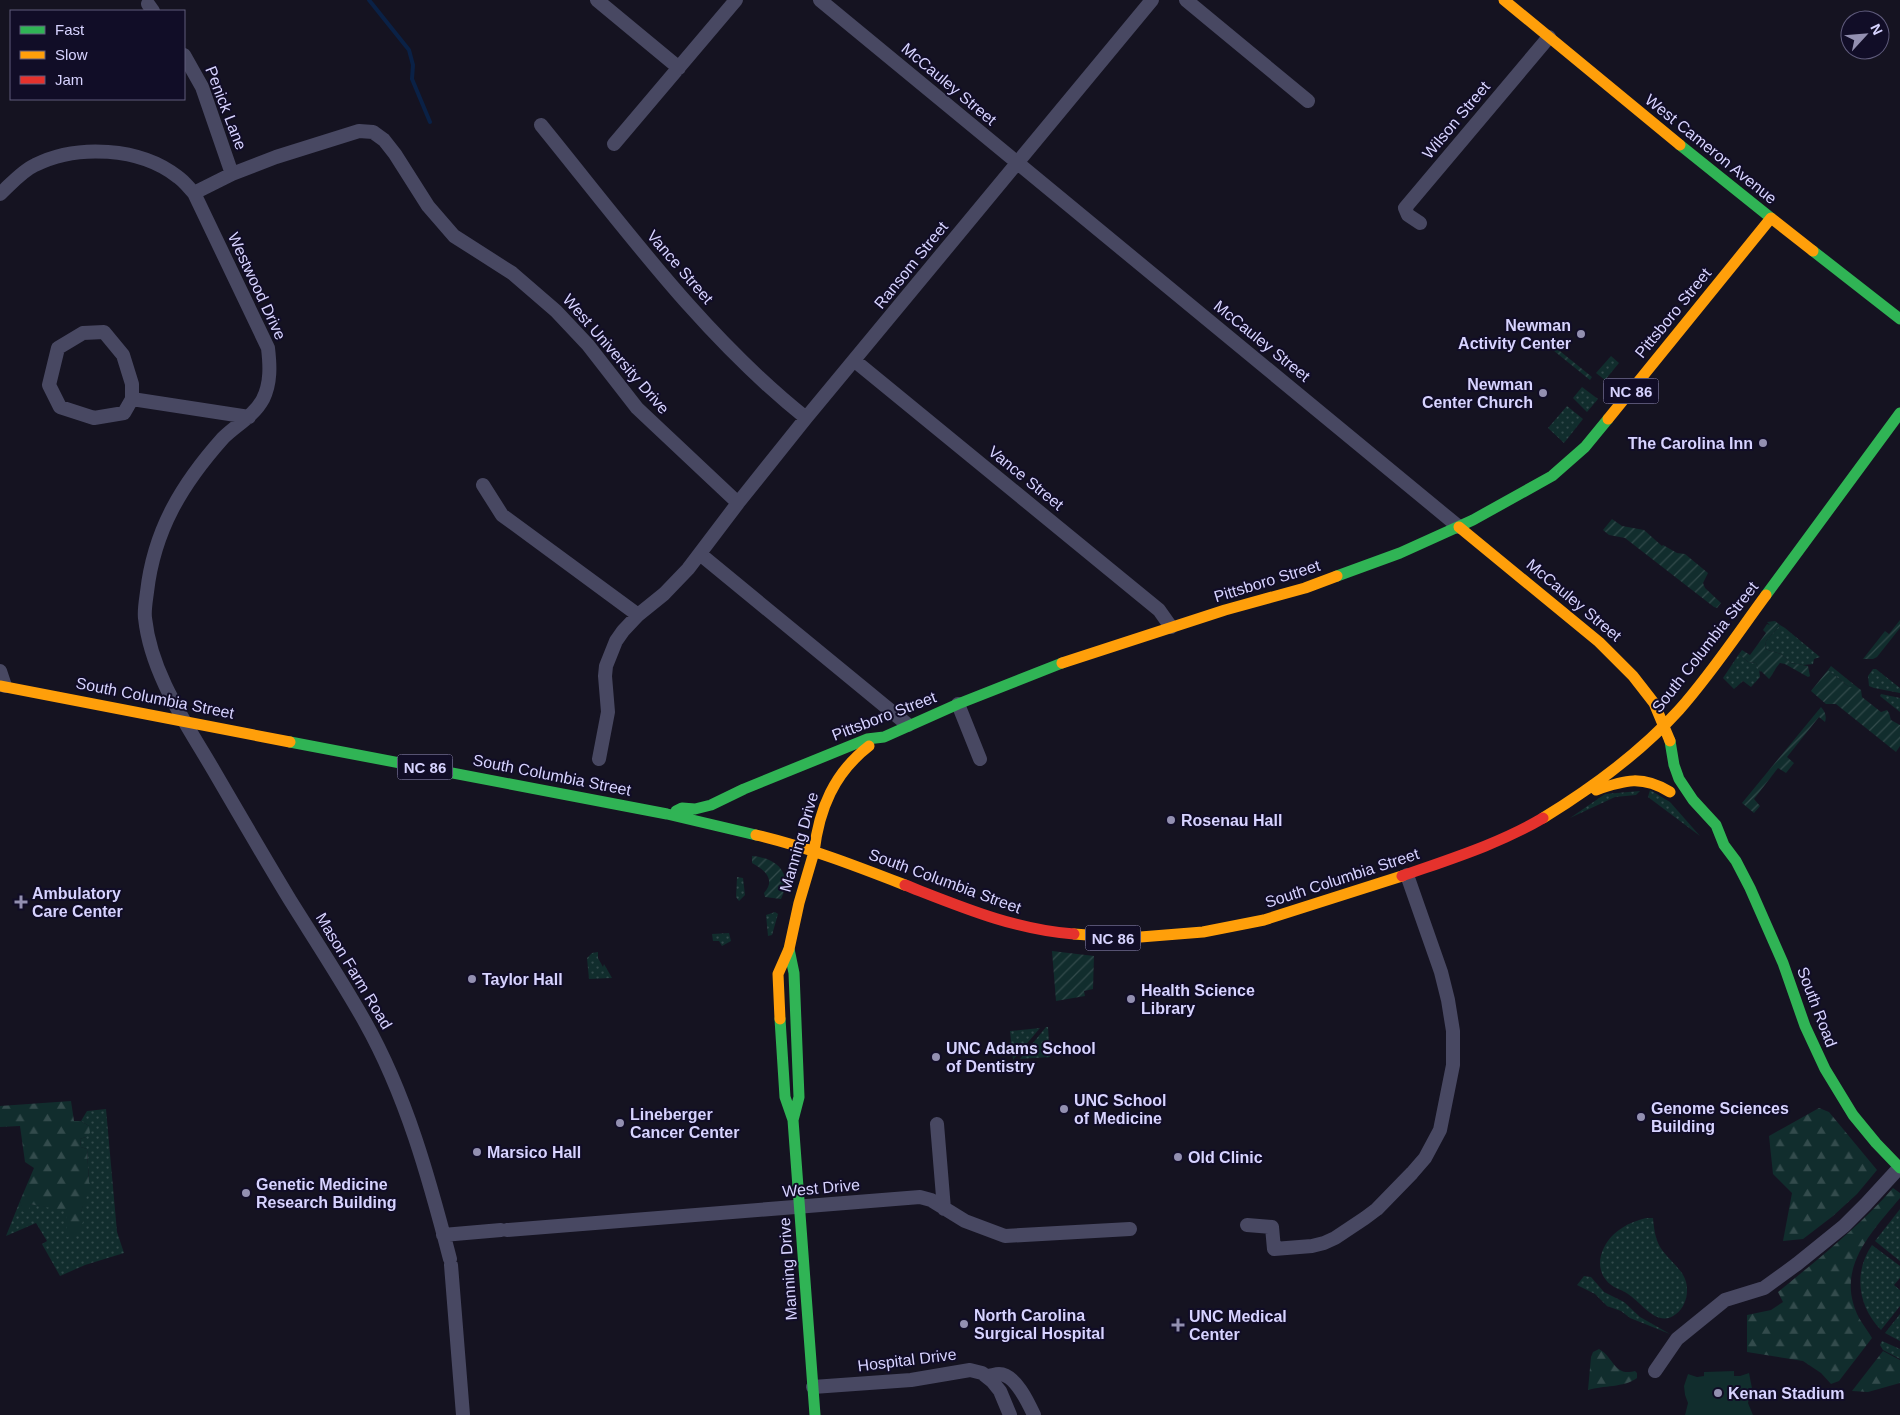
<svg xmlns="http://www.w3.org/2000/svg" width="1900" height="1415" font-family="Arial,sans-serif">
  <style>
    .grass { fill: url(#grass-dots) }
    .forest { fill: url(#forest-firs) }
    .park { fill: #112d2d }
    .garden { fill: url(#garden-furrows) }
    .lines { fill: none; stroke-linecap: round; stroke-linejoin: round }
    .stream { stroke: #0a2146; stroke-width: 4 }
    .street { stroke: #484862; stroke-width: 14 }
    .fast { stroke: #30b455; stroke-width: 11 }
    .slow { stroke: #ff9f0a; stroke-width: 11 }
    .jam { stroke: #e5322d; stroke-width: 11 }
    .poi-dot { fill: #9390b1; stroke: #110d27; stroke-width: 2 }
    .labels { text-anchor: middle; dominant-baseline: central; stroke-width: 4; stroke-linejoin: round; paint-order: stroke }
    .shield { fill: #110d27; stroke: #9c98be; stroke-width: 1 }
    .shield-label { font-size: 15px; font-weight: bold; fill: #d7d3ff }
    .street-label { font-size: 16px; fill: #d7d3ff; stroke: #110d27 }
    .poi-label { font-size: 16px; font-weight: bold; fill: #d7d3ff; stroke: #110d27; text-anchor: start }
  </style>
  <defs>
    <pattern id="grass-dots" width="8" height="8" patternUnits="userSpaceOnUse" patternTransform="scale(1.25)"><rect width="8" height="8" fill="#112d2d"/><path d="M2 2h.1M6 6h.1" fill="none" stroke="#334b4c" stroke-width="1.8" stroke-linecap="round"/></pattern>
    <pattern id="forest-firs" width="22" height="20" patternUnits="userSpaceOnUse" patternTransform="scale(1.25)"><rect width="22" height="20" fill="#112d2d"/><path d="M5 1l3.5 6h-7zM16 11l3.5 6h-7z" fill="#334b4c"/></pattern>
    <pattern id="garden-furrows" width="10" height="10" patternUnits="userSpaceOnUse" patternTransform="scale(1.25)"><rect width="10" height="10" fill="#112d2d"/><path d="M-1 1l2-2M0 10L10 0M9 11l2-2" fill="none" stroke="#334b4c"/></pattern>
  </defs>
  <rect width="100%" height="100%" fill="#151321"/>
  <!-- grass -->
  <path class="grass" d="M 1611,356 L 1619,363 L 1605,380 L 1596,373 Z
    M 1582,387 L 1598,399 L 1587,412 L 1573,398 Z
    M 1567,406 L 1583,419 L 1564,443 L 1548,428 Z
    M 1780,625 L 1785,628 L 1820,657 L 1814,659 L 1813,664 L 1803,665 L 1791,663 L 1781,654 L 1765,649 L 1766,641 Z
    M 1739,654 L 1748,662 L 1756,663 L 1759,669 L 1760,677 L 1751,687 L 1743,681 L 1734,689 L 1723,678 Z
    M 1831,666 L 1857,687 L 1849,687 L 1828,670 Z
    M 1873,669 L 1876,669 L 1900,688 L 1900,693 L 1874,688 L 1869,686 L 1868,676 Z
    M 1881,694 L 1900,698 L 1900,712 L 1880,696 Z
    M 1650,790 L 1670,802 L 1700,836 L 1648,797 Z
    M 1640,791 L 1636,795 L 1615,797 L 1570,818 L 1605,794 Z
    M 737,877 L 743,878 L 745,895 L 739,901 L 736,897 Z
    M 775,912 L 778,914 L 772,935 L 768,936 L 766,915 Z
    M 729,933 L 731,941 L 722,946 L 719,941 L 713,941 L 712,934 Z
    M 598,952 L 598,958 L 603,967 L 604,964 L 612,978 L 589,979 L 587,958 L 592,953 Z
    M 1046,1027 L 1048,1027 L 1050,1057 L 1020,1059 Z
    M 1040,1028 L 1013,1060 L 1010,1031 Z
    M 106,1109 L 117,1232 L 124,1253 L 85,1265 L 60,1276 L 42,1244 L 47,1241 L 36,1223 L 6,1236 L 20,1201 L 24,1212 L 30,1204 L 81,1212 L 89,1182 L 87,1149 L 81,1147 L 80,1139 L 86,1137 L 89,1126 L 81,1121 L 87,1111 Z
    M 1900,1209 L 1900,1261 L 1875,1241 Z
    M 1646,1218 L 1653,1218 C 1654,1228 1655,1238 1660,1247 C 1670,1263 1688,1271 1687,1291 C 1687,1299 1683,1309 1676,1314 C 1658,1329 1642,1303 1628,1294 C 1621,1289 1612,1288 1606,1280 C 1592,1263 1605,1238 1622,1228 C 1629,1223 1638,1220 1646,1218 Z
    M 1872,1245 L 1900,1266 L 1900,1278 L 1894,1285 L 1900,1290 L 1900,1306 L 1881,1330 C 1858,1306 1853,1273 1872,1245 Z
    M 1584,1276 L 1591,1277 L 1604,1292 L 1624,1302 L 1640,1317 L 1670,1334 L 1630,1318 L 1621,1311 L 1607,1306 L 1595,1294 L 1577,1285 Z
    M 1900,1314 L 1900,1341 L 1885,1333 Z
    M 1882,1341 L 1900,1349 L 1900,1359 L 1883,1350 L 1880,1345 Z"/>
  <!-- forest -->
  <path class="forest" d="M 71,1101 L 74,1121 L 81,1121 L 89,1126 L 90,1133 L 86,1137 L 80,1139 L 81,1147 L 87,1149 L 89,1182 L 91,1186 L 84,1203 L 81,1212 L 83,1222 L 77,1234 L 67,1237 L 66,1211 L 30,1204 L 30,1213 L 23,1212 L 20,1201 L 34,1168 L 25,1162 L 20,1126 L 0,1127 L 0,1106 Z
    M 1819,1108 L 1829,1112 L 1877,1170 L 1857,1194 L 1833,1216 L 1803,1239 L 1783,1241 L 1792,1193 L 1773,1174 L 1769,1136 Z
    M 1893,1188 L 1900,1193 L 1900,1198 C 1871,1233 1834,1269 1859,1318 C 1863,1325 1868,1331 1872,1338 L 1839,1381 L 1831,1384 L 1821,1373 L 1803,1361 L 1747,1352 L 1747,1315 L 1771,1310 L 1783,1302 L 1778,1292 C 1818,1259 1859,1227 1893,1188 Z
    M 1599,1349 C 1614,1357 1614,1377 1635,1371 L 1637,1373 L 1637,1378 C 1623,1388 1604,1385 1588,1390 L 1591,1357 L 1593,1352 Z
    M 1883,1351 L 1900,1360 L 1900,1383 L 1868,1392 L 1852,1391 Z"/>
  <!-- park -->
  <path class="park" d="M 1734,1371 L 1734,1376 L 1740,1376 L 1749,1373 L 1752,1388 L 1748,1403 L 1753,1415 L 1685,1415 L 1688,1403 L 1685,1395 L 1684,1386 L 1688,1374 L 1697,1377 L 1704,1376 L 1704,1372 Z"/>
  <!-- garden -->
  <path class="garden" d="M 1545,339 L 1592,377 L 1590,380 L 1543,342 Z
    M 1612,519 L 1622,526 L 1644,530 L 1662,546 L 1663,545 L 1677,553 L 1685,554 L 1708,573 L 1703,583 L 1705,588 L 1721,603 L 1717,608 L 1714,607 L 1625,538 L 1609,535 L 1603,530 Z
    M 1900,620 L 1900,628 L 1877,657 L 1873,659 L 1863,659 L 1885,631 L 1889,634 Z
    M 1775,621 L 1780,625 L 1766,641 L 1765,649 L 1781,654 L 1791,663 L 1808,666 L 1810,676 L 1808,677 L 1785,664 L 1780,663 C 1775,668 1774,673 1769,679 L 1761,671 L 1760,672 L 1756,663 L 1748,662 L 1739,654 L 1742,650 L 1750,655 L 1766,633 L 1763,630 L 1767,624 L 1770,625 L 1767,622 Z
    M 1828,670 L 1849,687 L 1857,687 L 1861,690 L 1862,697 L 1881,712 L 1887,710 L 1889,713 L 1891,720 L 1900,725 L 1900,746 L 1896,752 L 1836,704 L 1826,704 L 1811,691 Z
    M 1821,707 C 1825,711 1827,717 1825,722 L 1819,717 L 1787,757 L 1794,763 L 1786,773 L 1778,768 L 1754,799 L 1760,806 L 1754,813 L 1742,803 Z
    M 752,856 C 778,858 793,874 781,899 L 765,897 L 764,893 C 776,880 765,870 752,863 Z
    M 1052,951 L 1094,956 L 1093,989 L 1084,991 L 1085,996 L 1056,1001 Z"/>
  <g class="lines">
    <!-- stream -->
    <path class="stream" d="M 369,0 L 409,50 L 413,65 L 412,79 L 430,122"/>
    <!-- street -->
    <path class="street" d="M 597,0 L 679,68
      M 820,0 L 1459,527
      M 1186,0 L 1308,101
      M 148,4 L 153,11
      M 184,55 L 202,87 L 232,174
      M 541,125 C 624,227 703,336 806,418
      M 614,144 L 736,0
      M 194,193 L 232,174 L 276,157 L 359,131 L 373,132 L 384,140 L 395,154 L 428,206 L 454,236 L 512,273 L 556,311 L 588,345 L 637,408 L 738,503
      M 0,194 C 11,184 22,171 35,165 C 77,144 140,147 178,177 C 184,181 189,188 194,193 L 268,348 C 270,365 271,383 263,399 C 254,416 236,425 223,438 C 182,484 154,530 147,592 C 146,600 144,610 145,618 C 151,674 186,723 214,771 C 239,814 264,857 290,900 C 315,940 342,981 365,1022 C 406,1095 429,1178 450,1259
      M 1420,223 L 1408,215 L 1405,208 L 1549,37
      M 104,332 L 123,355 L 132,384 L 132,399 L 124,413 L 94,418 L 60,407 L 49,385 L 58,348 L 83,333 Z
      M 855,361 L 1159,610 L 1171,627
      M 132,399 L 249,417
      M 483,485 L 502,515 L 638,615
      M 700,554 L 908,725
      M 0,671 L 5,686
      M 958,704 L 980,759
      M 599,759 L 608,712 L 605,676 L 606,666 L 616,641 L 623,631 L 638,615 L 664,594 L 688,569 L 738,503 L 806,418 L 1152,0
      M 937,1124 L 944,1209
      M 1247,1225 L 1272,1227 L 1274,1249 L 1312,1246 L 1324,1243 L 1335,1238 L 1365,1218 L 1377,1209 L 1412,1173 L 1425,1158 L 1440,1130 L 1453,1065 L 1453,1031 L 1448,1000 L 1441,972 L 1407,875
      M 507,1230 L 920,1197 L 931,1200 L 965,1221 L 1005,1236 L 1130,1229
      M 443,1235 L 501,1230
      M 451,1265 L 463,1415
      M 1655,1371 L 1677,1339 L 1725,1300 L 1764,1288 L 1797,1264 L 1844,1226 L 1866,1204 L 1900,1167
      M 987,1376 C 991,1376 995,1374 999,1374 C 1015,1374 1028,1402 1034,1415
      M 813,1387 L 911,1380 L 970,1370 L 982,1373 L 992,1381 L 1000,1391 L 1010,1415"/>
    <!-- fast -->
    <path class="fast" d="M 1680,145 L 1771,218
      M 1813,251 L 1900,319
      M 1337,576 L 1400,553 L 1473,520 L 1552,476 L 1585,447 L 1608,419
      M 1766,595 L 1900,413
      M 1670,741 L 1674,765 L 1679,779 L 1693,800 L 1716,825 L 1724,845 L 1736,861 L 1750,888 L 1783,963 L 1805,1026 L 1825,1069 L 1853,1115 L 1876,1143 L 1900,1168
      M 290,742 L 667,814 L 756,835
      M 676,811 L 682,808 L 695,809 L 711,805 L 744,789 L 867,739 L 884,737 L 958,704 L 1062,663
      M 789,949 L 794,973 L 799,1097 L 793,1120
      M 780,1019 L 785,1097 L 793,1120 L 815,1415"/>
    <!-- slow -->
    <path class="slow" d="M 1504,0 L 1680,145
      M 1608,419 L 1771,218 L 1813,251
      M 1459,527 L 1599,642 L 1633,676 L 1654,703 L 1670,741
      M 1062,663 L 1225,610 L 1305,588 L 1337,576
      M 0,686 L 290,742
      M 1596,790 C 1625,780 1642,775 1670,792
      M 1543,818 C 1592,788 1640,753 1679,710 C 1711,674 1738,633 1766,595
      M 756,835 C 807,847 856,866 905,885
      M 814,852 C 819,809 834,773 869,746
      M 1074,934 L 1128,938 L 1203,932 L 1264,920 L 1402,876
      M 780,1019 L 778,974 L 789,949 L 799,903 L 814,852"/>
    <!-- jam -->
    <path class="jam" d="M 1402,876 C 1450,859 1499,844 1543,818
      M 905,885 C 959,906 1015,930 1074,934"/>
  </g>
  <!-- markers -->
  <g class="poi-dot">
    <circle cx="1581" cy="334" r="5"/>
    <circle cx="1543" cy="393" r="5"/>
    <circle cx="1763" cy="443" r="5"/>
    <circle cx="1171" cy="820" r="5"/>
    <path d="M18.5 894.5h5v5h5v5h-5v5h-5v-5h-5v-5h5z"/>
    <circle cx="472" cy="979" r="5"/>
    <circle cx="1131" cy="999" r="5"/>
    <circle cx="936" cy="1057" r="5"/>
    <circle cx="1064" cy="1109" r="5"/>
    <circle cx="1641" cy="1117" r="5"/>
    <circle cx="620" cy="1123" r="5"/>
    <circle cx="477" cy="1152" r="5"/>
    <circle cx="1178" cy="1157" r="5"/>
    <circle cx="246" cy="1193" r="5"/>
    <circle cx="964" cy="1324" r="5"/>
    <path d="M1175.5 1317.5h5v5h5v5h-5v5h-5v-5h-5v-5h5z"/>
    <circle cx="1718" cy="1393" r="5"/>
  </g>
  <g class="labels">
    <!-- shield labels -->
    <g class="shield">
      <rect x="1603.5" y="378.5" width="55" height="25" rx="4"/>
      <rect x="397.5" y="754.5" width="55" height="25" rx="4"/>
      <rect x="1085.5" y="925.5" width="55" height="25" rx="4"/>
    </g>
    <g class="shield-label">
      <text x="1631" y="391">NC 86</text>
      <text x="425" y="767">NC 86</text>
      <text x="1113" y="938">NC 86</text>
    </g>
    <!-- street labels -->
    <g class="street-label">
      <text transform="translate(949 84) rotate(40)">McCauley Street</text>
      <text transform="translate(226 108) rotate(69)">Penick Lane</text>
      <text transform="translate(1456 120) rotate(-50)">Wilson Street</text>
      <text transform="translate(1711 149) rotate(39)">West Cameron Avenue</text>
      <text transform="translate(911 265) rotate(-51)">Ransom Street</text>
      <text transform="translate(680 267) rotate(49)">Vance Street</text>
      <text transform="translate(257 286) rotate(65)">Westwood Drive</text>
      <text transform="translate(1673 313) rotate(-51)">Pittsboro Street</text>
      <text transform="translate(1262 341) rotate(39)">McCauley Street</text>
      <text transform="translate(616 354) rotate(49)">West University Drive</text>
      <text transform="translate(1026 478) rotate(39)">Vance Street</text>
      <text transform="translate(1267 581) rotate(-17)">Pittsboro Street</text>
      <text transform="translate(1574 600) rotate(40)">McCauley Street</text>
      <text transform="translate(1705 647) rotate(-52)">South Columbia Street</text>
      <text transform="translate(155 698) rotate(11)">South Columbia Street</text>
      <text transform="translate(884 716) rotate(-21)">Pittsboro Street</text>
      <text transform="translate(552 775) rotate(11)">South Columbia Street</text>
      <text transform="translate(799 842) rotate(-74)">Manning Drive</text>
      <text transform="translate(1342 878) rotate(-18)">South Columbia Street</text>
      <text transform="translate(945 881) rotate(20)">South Columbia Street</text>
      <text transform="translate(354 971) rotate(59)">Mason Farm Road</text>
      <text transform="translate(1817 1007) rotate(69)">South Road</text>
      <text transform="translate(821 1188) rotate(-5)">West Drive</text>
      <text transform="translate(788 1269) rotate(-94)">Manning Drive</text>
      <text transform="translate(907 1360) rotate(-7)">Hospital Drive</text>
    </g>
    <!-- poi labels -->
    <g class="poi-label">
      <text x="1571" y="325" text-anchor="end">Newman<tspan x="1571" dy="18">Activity Center</tspan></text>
      <text x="1533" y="384" text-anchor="end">Newman<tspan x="1533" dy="18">Center Church</tspan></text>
      <text x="1753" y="443" text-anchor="end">The Carolina Inn</text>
      <text x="1181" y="820">Rosenau Hall</text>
      <text x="32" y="893">Ambulatory<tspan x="32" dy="18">Care Center</tspan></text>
      <text x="482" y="979">Taylor Hall</text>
      <text x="1141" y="990">Health Science<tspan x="1141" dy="18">Library</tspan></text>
      <text x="946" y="1048">UNC Adams School<tspan x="946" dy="18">of Dentistry</tspan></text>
      <text x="1074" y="1100">UNC School<tspan x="1074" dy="18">of Medicine</tspan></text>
      <text x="1651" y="1108">Genome Sciences<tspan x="1651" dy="18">Building</tspan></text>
      <text x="630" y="1114">Lineberger<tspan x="630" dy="18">Cancer Center</tspan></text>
      <text x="487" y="1152">Marsico Hall</text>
      <text x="1188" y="1157">Old Clinic</text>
      <text x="256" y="1184">Genetic Medicine<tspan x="256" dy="18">Research Building</tspan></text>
      <text x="974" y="1315">North Carolina<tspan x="974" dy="18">Surgical Hospital</tspan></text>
      <text x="1189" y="1316">UNC Medical<tspan x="1189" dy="18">Center</tspan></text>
      <text x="1728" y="1393">Kenan Stadium</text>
    </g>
  </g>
  <!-- legend -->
  <rect x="10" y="10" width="175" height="90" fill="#110d27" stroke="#605c7d"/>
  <rect x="20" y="26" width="25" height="8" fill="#30b455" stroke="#605c7d"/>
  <text x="55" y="35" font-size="15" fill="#d7d3ff">Fast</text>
  <rect x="20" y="51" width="25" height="8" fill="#ff9f0a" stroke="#605c7d"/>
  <text x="55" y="60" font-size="15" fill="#d7d3ff">Slow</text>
  <rect x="20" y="76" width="25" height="8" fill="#e5322d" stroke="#605c7d"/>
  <text x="55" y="85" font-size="15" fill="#d7d3ff">Jam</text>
  <!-- north arrow -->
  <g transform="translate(1865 35) rotate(64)"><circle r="24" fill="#110d27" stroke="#605c7d"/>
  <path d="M0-4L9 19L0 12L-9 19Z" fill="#9390b1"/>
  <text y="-8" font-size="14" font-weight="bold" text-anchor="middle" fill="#d7d3ff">N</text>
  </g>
</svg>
